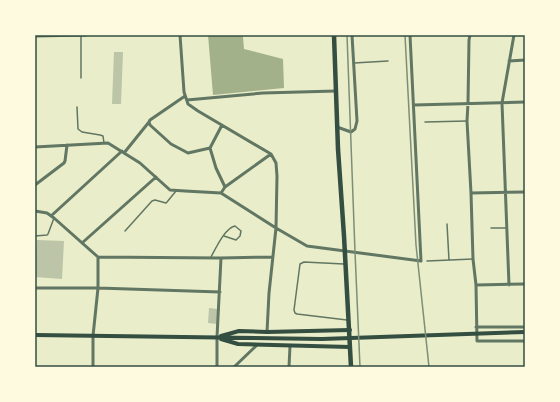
<svg xmlns="http://www.w3.org/2000/svg" width="560" height="402" font-family="'Fira Sans',sans-serif">
  <style>
    .water { fill: #a3b18a }
    .building { fill: #bcc5a7 }
    .lines { fill: none; stroke-linecap: round; stroke-linejoin: round }
    .service { stroke: #617663; stroke-width: 1.5 }
    .minor { stroke: #617663; stroke-width: 3 }
    .secondary { stroke: #344e41; stroke-width: 4 }
    .primary { stroke: #344e41; stroke-width: 4.5 }
    .rail { stroke: #7c8e77; stroke-width: 1.5 }
    .neatline { fill: none; stroke: #344e41; stroke-width: 1.5 }
  </style>
  <rect width="100%" height="100%" fill="#e9edc9"/>
  <!-- water -->
  <path class="water" d="M 208,35 L 241,35 L 243,37 L 244,49 L 283,59 L 284,88 L 213,95 Z"/>
  <!-- building -->
  <path class="building" d="M 114,52 L 123,52 L 121,104 L 112,104 Z
    M 37,240 L 64,241 L 62,279 L 35,277 Z
    M 209,308 L 217,309 L 217,324 L 208,323 Z"/>
  <g class="lines">
    <!-- service -->
    <path class="service" d="M 354,63 L 388,61
      M 81,78 L 81,35
      M 77,107 L 78,129 L 82,132 L 100,135 L 103,136 L 104,143
      M 425,122 L 467,121
      M 447,224 L 449,260
      M 491,228 L 507,228
      M 125,231 L 152,201 L 155,200 L 166,203 L 167,202 L 176,191
      M 35,236 L 47,235 L 48,234 L 54,218
      M 211,257 C 216,248 225,228 235,226 L 241,231 L 240,236 L 236,240 L 224,236
      M 427,261 L 473,259
      M 344,264 L 304,262 L 300,264 L 294,310 L 295,313 L 297,314 L 347,320"/>
    <!-- minor -->
    <path class="minor" d="M 180,35 L 184,92 L 188,104 L 198,111 L 271,154 L 276,163 L 277,176 L 276,228 L 269,293 L 267,332
      M 470,35 L 469,40 L 468,103 L 467,121 L 471,193 L 473,259 L 476,285 L 477,341 L 525,341
      M 35,36 L 86,35
      M 509,61 L 525,60
      M 185,96 L 150,120 L 149,122 L 150,125 L 171,144 L 188,153 L 210,148 L 222,125
      M 187,100 L 263,93 L 336,91
      M 414,105 L 525,102
      M 337,127 L 351,132 L 355,129 L 357,121 L 352,35
      M 35,147 L 108,143 L 140,163 L 170,190 L 185,191 L 221,193 L 276,228 L 307,246 L 421,261 L 410,35
      M 210,148 L 216,168 L 225,187
      M 124,153 L 149,122
      M 35,185 L 64,163 L 65,161 L 67,145
      M 221,193 L 225,187 L 271,154
      M 471,193 L 525,192
      M 35,211 L 47,213 L 54,218 L 98,257 L 221,258 L 272,257
      M 51,216 L 122,151
      M 82,243 L 156,177
      M 476,285 L 525,284
      M 509,285 L 502,103 L 514,35
      M 35,288 L 98,288 L 220,292
      M 476,327 L 525,327
      M 93,367 L 93,336 L 98,288 L 98,257
      M 217,367 L 217,337 L 221,258
      M 234,367 L 257,345
      M 289,367 L 290,346"/>
    <!-- secondary -->
    <path class="secondary" d="M 35,335 L 322,339 L 525,332
      M 221,336 L 239,331 L 267,332 L 350,330
      M 221,339 L 238,344 L 350,347"/>
    <!-- primary -->
    <path class="primary" d="M 334,35 L 338,149 L 344,236 L 351,367"/>
    <!-- rail -->
    <path class="rail" d="M 347,35 L 355,252 L 360,367
      M 405,35 L 416,245 L 429,367"/>
  </g>
  <!-- border -->
  <rect width="560" height="402" fill="none" stroke="#fefae0" stroke-width="72"/>
  <rect x="36" y="36" width="488" height="330" class="neatline"/>
</svg>
